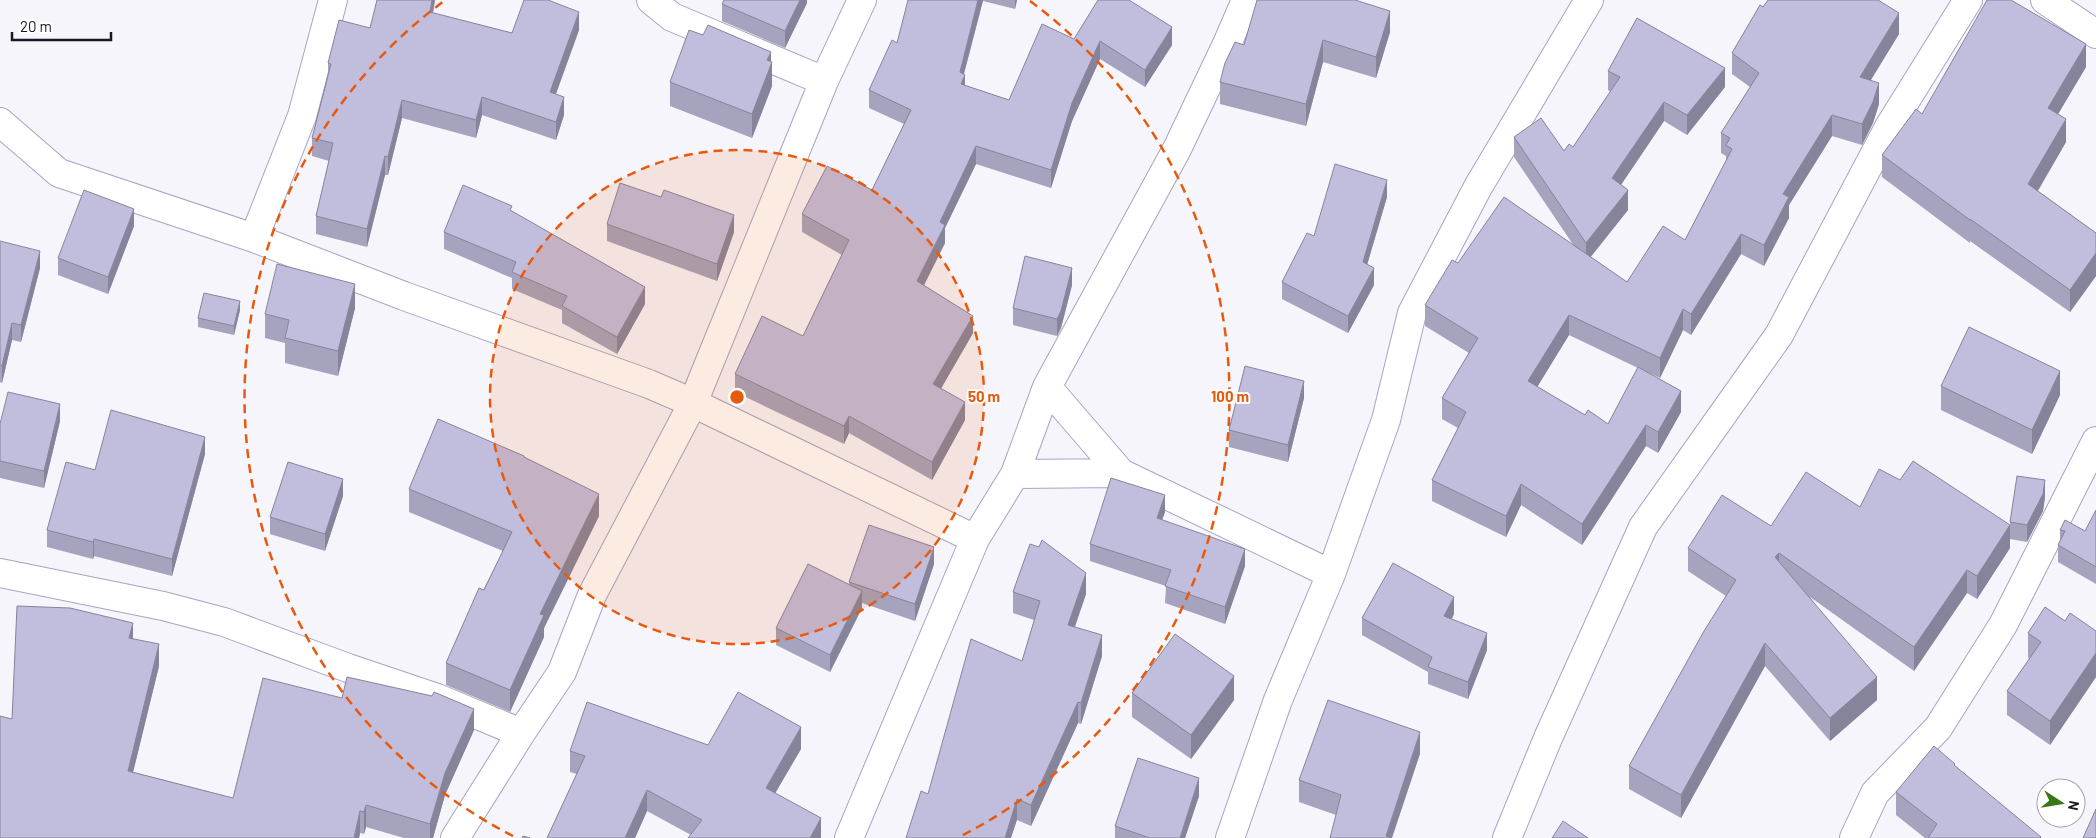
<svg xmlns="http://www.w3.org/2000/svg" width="2096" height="838" font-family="Barlow,sans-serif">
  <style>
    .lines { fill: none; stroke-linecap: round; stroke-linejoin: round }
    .minor-casing { stroke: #a7a4c3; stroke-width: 30 }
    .minor { stroke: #fff; stroke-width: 28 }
    .wall { fill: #a5a3be; fill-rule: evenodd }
    .shaded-wall { fill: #86849b }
    .building { fill: #c0bddd; stroke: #86849b }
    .ring { fill: none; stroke: #e8590c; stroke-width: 2.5; stroke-dasharray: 9 6 }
    .centre { fill: #e8590c; stroke: #fff; stroke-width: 2.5 }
    .ring-label { font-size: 15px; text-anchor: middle; font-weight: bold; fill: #e8590c; stroke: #fff; stroke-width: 4; stroke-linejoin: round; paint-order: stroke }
  </style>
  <rect width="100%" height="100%" fill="#f6f5fc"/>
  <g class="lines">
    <!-- minor casing -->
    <g class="minor-casing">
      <path id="minor" d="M 651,0 L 672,17 L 824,81
        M 2045,0 L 2096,34
        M 0,122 L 59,173 L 254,238 L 404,296 L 649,384 L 693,403 L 975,539
        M 254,238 L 302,116 L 333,0
        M 1047,387 L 1121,473 L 1331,574
        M 1015,474 L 1121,473
        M 0,573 L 163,606 L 224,622 L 348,668 L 437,698 L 521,733
        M 455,838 L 521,733 L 562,672 L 592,595 L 693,403 L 824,81 L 862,0
        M 849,838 L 975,539 L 1015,474 L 1047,387 L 1177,149 L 1227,44 L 1246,0
        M 1230,838 L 1278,700 L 1331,574 L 1386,420 L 1412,313 L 1478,187 L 1589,0
        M 1507,838 L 1548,738 L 1643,527 L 1779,335 L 1889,127 L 1968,0
        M 1854,838 L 1875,793 L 1938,728 L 2003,625 L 2096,441"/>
    </g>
    <!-- minor -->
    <use href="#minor" class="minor"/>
  </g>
  <!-- wall -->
  <path class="wall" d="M 377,0 L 435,0 L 433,13 L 512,33 L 579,30 L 556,94 L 564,115 L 556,140 L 482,115 L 476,138 L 402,118 L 388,175 L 385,175 L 367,247 L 316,234 L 316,216 L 329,161 L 312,156 L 312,138 L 328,72 L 328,63 L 370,28 Z
    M 807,0 L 807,3 L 785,48 L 722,21 L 722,4 Z
    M 908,0 L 1017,0 L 1015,9 L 983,1 L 964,74 L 965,86 L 1009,100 L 1074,39 L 1172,45 L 1145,87 L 1100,59 L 1072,121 L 1051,188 L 976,164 L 945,228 L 945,243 L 924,285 L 973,333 L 941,389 L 965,420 L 932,480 L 849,433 L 844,444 L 735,392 L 735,374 L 803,336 L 842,255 L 802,232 L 802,214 L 872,190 L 904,124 L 869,108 L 869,90 L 897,43 Z
    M 1763,7 L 1899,34 L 1870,80 L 1879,104 L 1873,123 L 1862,145 L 1832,136 L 1789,205 L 1789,218 L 1764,266 L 1741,254 L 1691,335 L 1683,330 L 1660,378 L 1647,372 L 1681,412 L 1658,453 L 1646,446 L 1582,545 L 1521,505 L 1506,537 L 1432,501 L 1432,480 L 1458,428 L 1442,419 L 1442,398 L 1469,353 L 1425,326 L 1425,305 L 1458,263 L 1574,246 L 1514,157 L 1514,137 L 1564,151 L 1573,147 L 1611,92 L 1608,90 L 1608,71 L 1725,87 L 1687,135 L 1664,121 L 1621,185 L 1628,210 L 1590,257 L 1627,282 L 1685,240 L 1726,162 L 1726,156 L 1721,153 L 1721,133 L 1750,87 L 1732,74 L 1732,53 ZM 1569,335 L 1638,368 L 1608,424 L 1585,415 L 1537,387 Z
    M 1390,32 L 1376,78 L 1323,62 L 1306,126 L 1220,104 L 1220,82 L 1244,45 Z
    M 771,61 L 772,86 L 752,138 L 670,106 L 670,82 Z
    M 2086,67 L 2058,114 L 2066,142 L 2038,191 L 2096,233 L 2096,276 L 2070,312 L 1970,241 L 1970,243 L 1882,177 L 1882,155 L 1922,114 Z
    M 1387,197 L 1367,264 L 1374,285 L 1348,333 L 1282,299 L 1282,282 L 1314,236 Z
    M 512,211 L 645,304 L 617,354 L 562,323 L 562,310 L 512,289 L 512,278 L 444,249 L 444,232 Z
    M 607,224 L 734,232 L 717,281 L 607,241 Z
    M 134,226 L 108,294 L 58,275 L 58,258 Z
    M 0,241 L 40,268 L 21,342 L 12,340 L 2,383 L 0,382 Z
    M 1072,285 L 1061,328 L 1057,336 L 1013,325 L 1013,308 Z
    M 355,308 L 338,376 L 285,363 L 285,343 L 265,338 L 265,314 Z
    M 240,310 L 234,335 L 198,327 L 198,318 Z
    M 1941,386 L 2060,395 L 2032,454 L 1941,410 Z
    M 1304,398 L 1288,462 L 1229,447 L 1229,430 Z
    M 60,421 L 44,488 L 0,478 L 0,424 Z
    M 205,454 L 172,576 L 94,556 L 93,559 L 47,547 L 47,530 L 95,470 Z
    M 524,457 L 599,516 L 544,628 L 544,637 L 510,712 L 446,685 L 446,663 L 503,551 L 409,512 L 409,489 Z
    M 1900,480 L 2010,525 L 2010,522 L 2045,497 L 2043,511 L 2027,542 L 2010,539 L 2010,548 L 1977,599 L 1967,593 L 1914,671 L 1810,597 L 1877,700 L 1830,741 L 1765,666 L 1681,818 L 1629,789 L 1629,766 L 1726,596 L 1688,571 L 1688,548 L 1771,526 L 1860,507 Z
    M 343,496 L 325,551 L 270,534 L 270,517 Z
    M 2096,510 L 2096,584 L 2058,562 L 2058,545 L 2060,541 L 2060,530 L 2085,531 Z
    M 1165,512 L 1162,520 L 1245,566 L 1225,624 L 1165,603 L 1166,586 L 1090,561 L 1090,544 Z
    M 934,564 L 915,621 L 862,603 L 862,608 L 830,672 L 776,645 L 776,628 L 849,585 L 849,582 Z
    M 1013,592 L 1086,594 L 1075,627 L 1102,656 L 1081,724 L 1078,723 L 1031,826 L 1017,820 L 928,794 L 1022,661 L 1034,620 L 1013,613 Z
    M 1454,614 L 1452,619 L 1487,650 L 1468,699 L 1428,684 L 1428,672 L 1362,635 L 1362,618 Z
    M 2065,621 L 2096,631 L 2096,677 L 2050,745 L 2007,715 L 2007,691 L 2029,659 L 2028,657 L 2028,633 Z
    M 133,638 L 159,666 L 133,772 L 233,798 L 474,730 L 445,795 L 433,838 L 404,838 L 366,827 L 364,834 L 360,833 L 359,838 L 0,838 L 12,719 Z
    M 1132,693 L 1234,700 L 1191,759 L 1132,717 Z
    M 708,745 L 801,749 L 775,793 L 821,838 L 691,835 L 647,811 L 635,838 L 547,838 L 577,774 L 570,772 L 570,751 Z
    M 1420,754 L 1336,815 L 1299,802 L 1299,780 Z
    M 1955,766 L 2041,838 L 1925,838 L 1896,815 L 1896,792 Z
    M 1199,796 L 1185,838 L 1115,838 L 1115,826 Z"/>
  <!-- shaded-wall -->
  <path class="shaded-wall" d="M 432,0 L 435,0 L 430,30 L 430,12 Z
    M 800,0 L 807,0 L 807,3 L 785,48 L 785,31 Z
    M 978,0 L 983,0 L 962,81 L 965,75 L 965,92 L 961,88 L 960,72 Z
    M 1015,0 L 1017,0 L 1015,9 Z
    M 1390,11 L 1390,32 L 1376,78 L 1376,57 Z
    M 579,12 L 579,30 L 550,110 L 550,92 Z
    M 1899,13 L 1899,34 L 1860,98 L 1860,77 Z
    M 1172,27 L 1172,45 L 1145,87 L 1145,70 Z
    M 1323,40 L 1323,62 L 1306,126 L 1306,104 Z
    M 1100,41 L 1100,59 L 1072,121 L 1051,188 L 1051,170 L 1072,103 Z
    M 2086,44 L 2086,67 L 2048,131 L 2048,108 Z
    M 771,52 L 771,65 L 772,62 L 772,86 L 752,138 L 752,114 L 767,60 Z
    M 1725,68 L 1725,87 L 1687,135 L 1687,115 Z
    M 1879,83 L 1879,104 L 1873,123 L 1862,145 L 1862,124 Z
    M 482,97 L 482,115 L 476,138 L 476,120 Z
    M 564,97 L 564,115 L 556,140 L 556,122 Z
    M 402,100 L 402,118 L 388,175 L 388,157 Z
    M 1664,102 L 1664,121 L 1612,198 L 1612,178 Z
    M 1832,115 L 1832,136 L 1789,205 L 1789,218 L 1764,266 L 1764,245 L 1783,194 Z
    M 2066,119 L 2066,142 L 2028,207 L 2028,184 Z
    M 976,146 L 976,164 L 945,228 L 945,243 L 917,299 L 917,281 L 940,222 Z
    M 385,156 L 385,175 L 367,247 L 367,229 Z
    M 1387,180 L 1387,197 L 1363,279 L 1363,262 Z
    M 1628,190 L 1628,210 L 1586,263 L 1586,243 Z
    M 134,209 L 134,226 L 108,294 L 108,277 Z
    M 734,215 L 734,232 L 717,281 L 717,264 Z
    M 1741,234 L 1741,254 L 1691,335 L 1691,314 Z
    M 40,251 L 40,268 L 21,342 L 21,325 Z
    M 2096,253 L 2096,276 L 2070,312 L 2070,290 Z
    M 1072,268 L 1072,285 L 1061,328 L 1057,336 L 1057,319 Z
    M 1374,268 L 1374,285 L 1348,333 L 1348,316 Z
    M 355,284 L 355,308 L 338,376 L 338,351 Z
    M 645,287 L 645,304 L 617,354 L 617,337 Z
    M 240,301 L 240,310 L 234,335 L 234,326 Z
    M 1683,309 L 1683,330 L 1660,378 L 1660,358 Z
    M 1569,315 L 1569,335 L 1528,402 L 1528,381 Z
    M 973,316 L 973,333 L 933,402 L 933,384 Z
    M 12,323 L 12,340 L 2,383 L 2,366 Z
    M 2060,371 L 2060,395 L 2032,454 L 2032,430 Z
    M 1304,381 L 1304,398 L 1288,462 L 1288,445 Z
    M 1681,391 L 1681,412 L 1658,453 L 1658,432 Z
    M 965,402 L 965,420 L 932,480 L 932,462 Z
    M 60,404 L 60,421 L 44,488 L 44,471 Z
    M 849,416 L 849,433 L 844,444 L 844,426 Z
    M 1646,425 L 1646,446 L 1582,545 L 1582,524 Z
    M 205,437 L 205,454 L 172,576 L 172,559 Z
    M 343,479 L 343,496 L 325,551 L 325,534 Z
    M 2045,480 L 2045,497 L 2043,511 L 2027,542 L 2027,525 Z
    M 1521,484 L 1521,505 L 1506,537 L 1506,516 Z
    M 599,494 L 599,516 L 544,628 L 544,637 L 510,712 L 510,690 L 540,614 Z
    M 1165,495 L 1165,512 L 1157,535 L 1157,518 Z
    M 2010,525 L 2010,548 L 1977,599 L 1977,576 Z
    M 94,539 L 94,556 L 93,559 L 93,542 Z
    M 934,547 L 934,564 L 915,621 L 915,604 Z
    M 1245,549 L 1245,566 L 1225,624 L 1225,607 Z
    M 1779,553 L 1779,576 L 1775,557 Z
    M 1967,570 L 1967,593 L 1914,671 L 1914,647 Z
    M 1086,573 L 1086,594 L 1068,646 L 1068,625 Z
    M 862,591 L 862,608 L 830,672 L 830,655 Z
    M 1454,597 L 1454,614 L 1444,633 L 1444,616 Z
    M 133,623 L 133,645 L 129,638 Z
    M 1487,633 L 1487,650 L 1468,699 L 1468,682 Z
    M 1102,635 L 1102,656 L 1081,724 L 1081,703 Z
    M 1765,643 L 1765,666 L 1681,818 L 1681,795 Z
    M 159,644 L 159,666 L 128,793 L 128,771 Z
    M 2096,653 L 2096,677 L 2050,745 L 2050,721 Z
    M 1234,676 L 1234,700 L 1191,759 L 1191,735 Z
    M 1877,677 L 1877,700 L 1830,741 L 1830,718 Z
    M 1078,702 L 1078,723 L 1031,826 L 1031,805 Z
    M 474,709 L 474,730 L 445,795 L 433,838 L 430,838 L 430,824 L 445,773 Z
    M 801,727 L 801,749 L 766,809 L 766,788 Z
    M 1420,732 L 1420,754 L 1392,838 L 1386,838 L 1386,836 Z
    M 1199,778 L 1199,796 L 1185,838 L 1180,838 Z
    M 647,790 L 647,811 L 635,838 L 625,838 Z
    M 1017,799 L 1017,820 L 1011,838 L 1005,838 Z
    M 366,805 L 366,827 L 364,834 L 364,812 Z
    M 360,811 L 360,833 L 359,838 L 354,838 Z
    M 821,818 L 821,838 L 810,838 Z"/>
  <!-- building -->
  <path class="building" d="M 377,0 L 432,0 L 430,12 L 512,33 L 524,0 L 548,0 L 579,12 L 550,92 L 564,97 L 556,122 L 482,97 L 476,120 L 402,100 L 388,157 L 385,156 L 367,229 L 316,216 L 333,143 L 312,138 L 331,64 L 328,63 L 339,20 L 370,28 Z
    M 724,0 L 800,0 L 785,31 L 722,4 Z
    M 908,0 L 978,0 L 960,72 L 965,75 L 961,84 L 1009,100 L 1042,24 L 1074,39 L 1098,0 L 1129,0 L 1172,27 L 1145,70 L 1100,41 L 1072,103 L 1051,170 L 976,146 L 940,222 L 945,225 L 917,281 L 973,316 L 933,384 L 965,402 L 932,462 L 849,416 L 844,426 L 735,374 L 762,316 L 803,336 L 849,240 L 802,214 L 827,166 L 872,190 L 911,110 L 869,90 L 892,40 L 897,43 Z
    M 1257,0 L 1355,0 L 1390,11 L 1376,57 L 1323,40 L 1306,104 L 1220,82 L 1225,63 L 1235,42 L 1244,45 Z
    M 1768,0 L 1878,0 L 1899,13 L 1860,77 L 1879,83 L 1873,102 L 1862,124 L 1832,115 L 1783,194 L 1789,197 L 1764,245 L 1741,234 L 1691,314 L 1683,309 L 1660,358 L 1569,315 L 1528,381 L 1585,415 L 1588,410 L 1608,424 L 1638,367 L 1681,391 L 1658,432 L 1646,425 L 1582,524 L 1521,484 L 1506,516 L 1432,480 L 1466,412 L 1442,398 L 1478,338 L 1425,305 L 1452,260 L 1458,263 L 1504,197 L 1627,282 L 1663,226 L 1685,240 L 1732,149 L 1726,145 L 1730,138 L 1721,133 L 1759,73 L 1732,53 L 1760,5 L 1763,7 Z
    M 1987,0 L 2011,0 L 2086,44 L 2048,108 L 2066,119 L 2028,184 L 2096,233 L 2096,253 L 2070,290 L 1970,219 L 1970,220 L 1882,155 L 1916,109 L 1922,114 Z
    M 1637,18 L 1725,68 L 1687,115 L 1664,102 L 1612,178 L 1628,190 L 1586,243 L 1514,137 L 1541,118 L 1564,151 L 1569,144 L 1573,147 L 1620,77 L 1608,71 Z
    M 708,25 L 771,52 L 767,60 L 772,62 L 752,114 L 670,82 L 689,30 L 703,35 Z
    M 1335,164 L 1387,180 L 1363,262 L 1374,268 L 1348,316 L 1282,282 L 1307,233 L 1314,236 Z
    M 620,183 L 661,197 L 664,190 L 734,215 L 717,264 L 607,224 Z
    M 463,185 L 512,206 L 510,210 L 645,287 L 617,337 L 562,306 L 567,296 L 512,272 L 516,262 L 444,232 Z
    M 84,190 L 134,209 L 108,277 L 58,258 Z
    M 0,241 L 40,251 L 21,325 L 12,323 L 2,366 L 0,365 Z
    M 1025,256 L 1072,268 L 1061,311 L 1057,319 L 1013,308 Z
    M 277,264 L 355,284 L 338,351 L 285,338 L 289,320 L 265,314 Z
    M 204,293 L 240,301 L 234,326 L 198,318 Z
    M 1969,327 L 2060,371 L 2032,430 L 1941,386 Z
    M 1245,366 L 1304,381 L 1288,445 L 1229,430 Z
    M 8,392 L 60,404 L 44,471 L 0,461 L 0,424 Z
    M 111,410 L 205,437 L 172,559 L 94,539 L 93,542 L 47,530 L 66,462 L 95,470 Z
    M 438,419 L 524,456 L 524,457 L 599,494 L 540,614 L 544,615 L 510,690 L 446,663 L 479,588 L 484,590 L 512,532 L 409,489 Z
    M 1913,461 L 2010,525 L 1977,576 L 1967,570 L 1914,647 L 1779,553 L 1775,557 L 1877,677 L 1830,718 L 1765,643 L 1681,795 L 1629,766 L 1704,631 L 1736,580 L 1688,548 L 1722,495 L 1771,526 L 1806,472 L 1860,507 L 1879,469 L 1900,480 Z
    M 288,462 L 343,479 L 325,534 L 270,517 Z
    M 2017,476 L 2045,480 L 2043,494 L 2027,525 L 2010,522 Z
    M 1111,478 L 1165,495 L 1157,518 L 1245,549 L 1225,607 L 1165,586 L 1171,570 L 1090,544 Z
    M 2096,510 L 2096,567 L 2058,545 L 2065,531 L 2060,530 L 2065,520 L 2085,531 Z
    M 869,525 L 934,547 L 915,604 L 849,582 Z
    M 1042,540 L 1086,573 L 1068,625 L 1102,635 L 1081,703 L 1078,702 L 1031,805 L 1017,799 L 1005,838 L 906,838 L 921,791 L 928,794 L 971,639 L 1022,661 L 1040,601 L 1013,592 L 1030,544 L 1039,547 Z
    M 1393,563 L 1454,597 L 1444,616 L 1487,633 L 1468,682 L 1428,667 L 1432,657 L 1362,618 Z
    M 808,564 L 862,591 L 830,655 L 776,628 Z
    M 17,606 L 70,608 L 133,623 L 129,638 L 159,644 L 128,771 L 233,798 L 263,678 L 342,698 L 347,677 L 432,696 L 434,692 L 474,709 L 445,773 L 430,824 L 366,805 L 364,812 L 360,811 L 354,838 L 0,838 L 0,716 L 12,719 Z
    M 2045,607 L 2065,621 L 2070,613 L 2096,631 L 2096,653 L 2050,721 L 2007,691 L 2041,642 L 2028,633 Z
    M 1175,634 L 1234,676 L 1191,735 L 1132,693 Z
    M 738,692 L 801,727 L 766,788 L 821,818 L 810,838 L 688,838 L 702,820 L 647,790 L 625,838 L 547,838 L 585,756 L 570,751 L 587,702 L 708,745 Z
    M 1328,700 L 1420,732 L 1386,836 L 1391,838 L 1330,838 L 1341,795 L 1299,780 Z
    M 1934,746 L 1955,764 L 1954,765 L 2041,837 L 2040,838 L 1928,838 L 1937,824 L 1896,792 Z
    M 1138,758 L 1199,778 L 1180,838 L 1150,838 L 1115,826 Z
    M 2096,809 L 2096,838 L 2083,838 Z
    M 1563,821 L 1588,838 L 1552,838 Z
    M 523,836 L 530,838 L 522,838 Z"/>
  <!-- distance rings -->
  <circle cx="737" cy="397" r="247" fill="#e8590c" fill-opacity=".12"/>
  <g class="ring">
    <circle cx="737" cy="397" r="247"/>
    <path d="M513 836A493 493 0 0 1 444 1M1030 1A493 493 0 0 1 961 836"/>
  </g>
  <circle cx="737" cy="397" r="8" class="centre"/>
  <g class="ring-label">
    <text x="984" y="402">50 m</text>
    <text x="1230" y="402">100 m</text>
  </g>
  <!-- north arrow -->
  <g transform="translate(2061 803) rotate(102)"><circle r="24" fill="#ffffff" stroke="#a3a3a7"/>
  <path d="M0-4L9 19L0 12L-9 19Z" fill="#377714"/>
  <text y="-8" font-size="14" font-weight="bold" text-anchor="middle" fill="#191823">N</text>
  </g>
  <!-- scale -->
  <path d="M12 32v8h99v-8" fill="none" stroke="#191823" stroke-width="2.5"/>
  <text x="20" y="32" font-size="15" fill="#191823" stroke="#ffffff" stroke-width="4" paint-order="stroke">20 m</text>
</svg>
